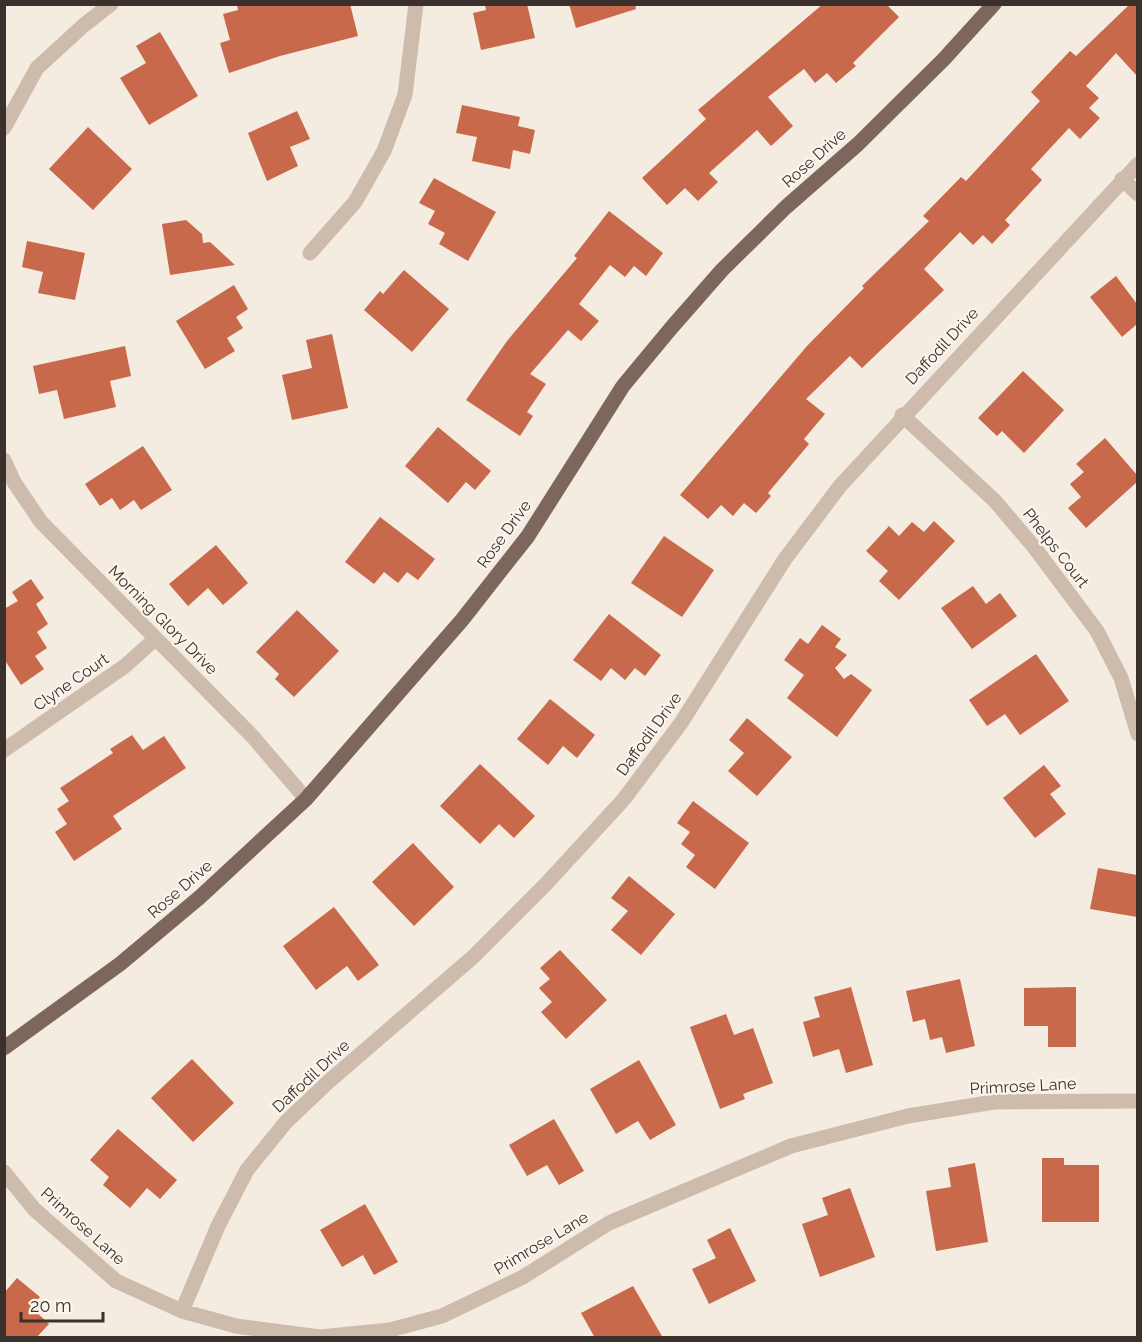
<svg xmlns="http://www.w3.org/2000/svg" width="1142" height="1342" font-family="Raleway,sans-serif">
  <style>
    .building { fill: #c8694b }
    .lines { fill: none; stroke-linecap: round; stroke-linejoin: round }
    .minor { stroke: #cdbbac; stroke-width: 15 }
    .major { stroke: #7d675c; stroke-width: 15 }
    .labels { text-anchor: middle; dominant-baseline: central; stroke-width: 4.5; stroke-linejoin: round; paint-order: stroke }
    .street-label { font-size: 16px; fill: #3b302b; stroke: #fbf5ee }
  </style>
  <rect width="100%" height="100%" fill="#f4ebe1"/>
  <!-- building -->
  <path class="building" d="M 237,4 L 350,4 L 358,36 L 280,56 L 229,73 L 220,43 L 230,40 L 223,14 L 238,10 Z
    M 485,4 L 527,4 L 535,38 L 481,50 L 473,13 L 486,10 Z
    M 569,4 L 635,4 L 636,9 L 576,28 Z
    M 823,4 L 886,4 L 899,17 L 853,63 L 856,66 L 836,83 L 827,73 L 815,83 L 804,69 L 768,97 L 793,126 L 771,146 L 757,130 L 709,173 L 718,182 L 698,201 L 685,188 L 667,205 L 642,178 L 706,119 L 698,110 Z
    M 1130,4 L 1137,4 L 1137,76 L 1116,53 L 1086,86 L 1099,98 L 1089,108 L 1100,118 L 1080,139 L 1069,128 L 1031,169 L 1042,180 L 1005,220 L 1010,225 L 992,244 L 983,235 L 973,245 L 960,232 L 924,269 L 944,290 L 862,368 L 850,356 L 806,399 L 825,414 L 804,439 L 809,444 L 768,493 L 771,496 L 756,513 L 744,503 L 733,516 L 721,505 L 708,519 L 680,495 L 807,346 L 864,288 L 862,286 L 929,221 L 923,216 L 961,177 L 966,181 L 1040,101 L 1031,92 L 1070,51 L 1076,56 Z
    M 160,32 L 198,96 L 149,125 L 120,78 L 146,63 L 136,46 Z
    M 462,105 L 520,117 L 518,126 L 535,130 L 530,154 L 513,150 L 510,169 L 472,161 L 477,137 L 456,133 Z
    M 297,111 L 310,139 L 290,147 L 298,166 L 267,181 L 248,133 Z
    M 88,127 L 132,169 L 93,210 L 49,169 Z
    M 434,178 L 496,212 L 468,261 L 439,244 L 445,233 L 428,224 L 435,211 L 419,203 Z
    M 609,211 L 663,253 L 646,276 L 634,266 L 625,277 L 610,265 L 579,304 L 599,321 L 581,341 L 568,330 L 530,374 L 546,384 L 527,412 L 533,416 L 520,436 L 466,400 L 507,341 L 577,258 L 574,256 Z
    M 186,220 L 202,234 L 203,243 L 210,242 L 235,265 L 170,275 L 162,224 Z
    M 27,241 L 85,253 L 75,300 L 38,293 L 43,272 L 22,267 Z
    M 404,270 L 449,309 L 412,352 L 364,310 L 380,291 L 383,294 Z
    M 1116,276 L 1137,304 L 1137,324 L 1122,337 L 1090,297 Z
    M 234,285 L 248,309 L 236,317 L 243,328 L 227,338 L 235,351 L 205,369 L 176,321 Z
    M 332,334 L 348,408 L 292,420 L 282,375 L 312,368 L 306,340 Z
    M 125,346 L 131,376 L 110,381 L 116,407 L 64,419 L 57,390 L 39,394 L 33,366 Z
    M 1023,371 L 1064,410 L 1024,453 L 1002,431 L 997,436 L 978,418 Z
    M 438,427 L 491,471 L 475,490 L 466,482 L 448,503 L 405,466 Z
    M 1105,438 L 1137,475 L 1137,482 L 1086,528 L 1068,508 L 1081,497 L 1070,484 L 1084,472 L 1076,464 Z
    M 143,446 L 172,490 L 141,510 L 134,500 L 120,510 L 112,498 L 100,506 L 85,484 Z
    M 380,517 L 435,559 L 418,580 L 407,572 L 398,583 L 384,572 L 374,584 L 345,562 Z
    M 934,521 L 955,541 L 899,600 L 879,581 L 888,571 L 866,551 L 889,526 L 899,536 L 912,522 L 924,532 Z
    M 664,536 L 714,570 L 682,617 L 631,583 Z
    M 216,545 L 248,583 L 223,605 L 208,588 L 188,606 L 169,584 Z
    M 31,579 L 44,598 L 36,604 L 48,624 L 37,632 L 47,648 L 35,656 L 44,669 L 21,685 L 4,659 L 4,609 L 18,601 L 12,592 Z
    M 973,586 L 986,604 L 1000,593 L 1017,616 L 972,649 L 941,608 Z
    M 297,610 L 339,651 L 294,697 L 275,679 L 279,674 L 256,652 Z
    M 609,614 L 661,655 L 645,676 L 635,668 L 625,680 L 611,668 L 601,681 L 573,660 Z
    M 822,625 L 841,639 L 835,647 L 847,655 L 835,668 L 844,679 L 851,674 L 872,690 L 837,737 L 787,698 L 804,675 L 784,660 L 800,638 L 808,644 Z
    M 1036,654 L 1069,701 L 1020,735 L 1005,714 L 987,726 L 969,700 Z
    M 550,699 L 595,735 L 577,758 L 563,746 L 548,765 L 517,739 Z
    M 747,718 L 792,757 L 757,796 L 728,771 L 744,753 L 729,740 Z
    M 132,735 L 143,750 L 164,736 L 186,768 L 113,816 L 122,829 L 74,861 L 55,832 L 67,824 L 57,809 L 69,801 L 60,788 L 113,753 L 110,749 Z
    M 480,764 L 535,816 L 514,838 L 499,824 L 480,844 L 440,806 Z
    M 1044,765 L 1061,786 L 1050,794 L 1066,814 L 1035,838 L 1003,798 Z
    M 693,801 L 749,843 L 715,889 L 686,867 L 695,855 L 681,844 L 690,832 L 677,823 Z
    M 413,843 L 454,887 L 414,926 L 372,882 Z
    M 1098,868 L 1137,875 L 1137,917 L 1090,909 Z
    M 629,876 L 675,914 L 641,955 L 611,930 L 628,911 L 611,898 Z
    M 334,907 L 379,965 L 358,981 L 347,966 L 316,990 L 283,946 Z
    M 560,950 L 607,1000 L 566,1039 L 541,1012 L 552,1002 L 539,988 L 550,979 L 540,968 Z
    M 960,979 L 975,1046 L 946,1053 L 942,1037 L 930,1040 L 925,1019 L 913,1022 L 906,991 Z
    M 851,987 L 873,1065 L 846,1073 L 839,1049 L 813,1057 L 803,1022 L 820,1017 L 814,997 Z
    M 1076,987 L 1076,1047 L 1048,1047 L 1048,1026 L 1024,1026 L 1024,988 Z
    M 726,1014 L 734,1035 L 753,1028 L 773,1083 L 743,1094 L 745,1099 L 720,1109 L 690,1027 Z
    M 192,1059 L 234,1103 L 193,1142 L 151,1098 Z
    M 639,1060 L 676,1125 L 650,1140 L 638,1121 L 616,1134 L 590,1089 Z
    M 554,1119 L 584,1171 L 559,1185 L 547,1165 L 527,1176 L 509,1145 Z
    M 118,1129 L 177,1180 L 160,1199 L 147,1188 L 130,1208 L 103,1185 L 109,1177 L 90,1160 Z
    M 1042,1158 L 1064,1158 L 1064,1165 L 1099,1165 L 1099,1222 L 1042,1222 Z
    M 975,1163 L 988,1242 L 936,1251 L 926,1191 L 951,1187 L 948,1168 Z
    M 850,1188 L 875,1257 L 820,1277 L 802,1224 L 828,1215 L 822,1198 Z
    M 365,1204 L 398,1262 L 374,1275 L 363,1255 L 342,1267 L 320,1230 Z
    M 730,1228 L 756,1281 L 709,1304 L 692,1269 L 716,1258 L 707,1240 Z
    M 17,1278 L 40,1297 L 31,1307 L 49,1324 L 36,1338 L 4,1338 L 4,1293 Z
    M 633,1286 L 663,1338 L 595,1338 L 581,1313 Z"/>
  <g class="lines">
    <!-- minor -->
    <path class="minor" d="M 4,128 L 37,68 L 84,25 L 111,4
      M 1122,179 L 1138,194
      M 310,253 L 355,202 L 384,151 L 405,95 L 416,4
      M 902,415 L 995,501 L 1034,547 L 1097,631 L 1121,678 L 1138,734
      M 4,460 L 14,482 L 41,522 L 253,737 L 306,799
      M 4,750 L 125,666 L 155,639
      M 4,1172 L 34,1209 L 116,1281 L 182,1311 L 236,1326 L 320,1337 L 390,1330 L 442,1316 L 523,1277 L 609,1223 L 791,1146 L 908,1116 L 994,1102 L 1138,1101
      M 182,1311 L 218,1226 L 247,1170 L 286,1122 L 327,1083 L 473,957 L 546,884 L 624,799 L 681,723 L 785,559 L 840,486 L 1138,164"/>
    <!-- major -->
    <path class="major" d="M 4,1048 L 120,964 L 200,897 L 306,799 L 462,620 L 528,536 L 623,386 L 672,327 L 722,270 L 786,207 L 858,144 L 944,59 L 994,4"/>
  </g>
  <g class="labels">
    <!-- street labels -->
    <g class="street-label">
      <text transform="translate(814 158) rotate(-42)">Rose Drive</text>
      <text transform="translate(942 346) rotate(-47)">Daffodil Drive</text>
      <text transform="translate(504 534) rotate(-54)">Rose Drive</text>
      <text transform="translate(1056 548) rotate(52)">Phelps Court</text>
      <text transform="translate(163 620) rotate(45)">Morning Glory Drive</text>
      <text transform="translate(71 682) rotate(-35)">Clyne Court</text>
      <text transform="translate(649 734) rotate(-54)">Daffodil Drive</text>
      <text transform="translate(180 889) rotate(-41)">Rose Drive</text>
      <text transform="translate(311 1076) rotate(-43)">Daffodil Drive</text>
      <text transform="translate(1023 1086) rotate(-3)">Primrose Lane</text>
      <text transform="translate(83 1226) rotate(42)">Primrose Lane</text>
      <text transform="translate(541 1243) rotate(-31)">Primrose Lane</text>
    </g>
  </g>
  <!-- border -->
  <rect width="1142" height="1342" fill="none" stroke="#3b302b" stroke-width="12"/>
  <!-- scale -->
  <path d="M21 1312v9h82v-9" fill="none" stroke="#3b302b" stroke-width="3"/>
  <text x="30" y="1312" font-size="18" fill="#3b302b" stroke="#fbf5ee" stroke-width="4.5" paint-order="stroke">20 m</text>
</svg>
